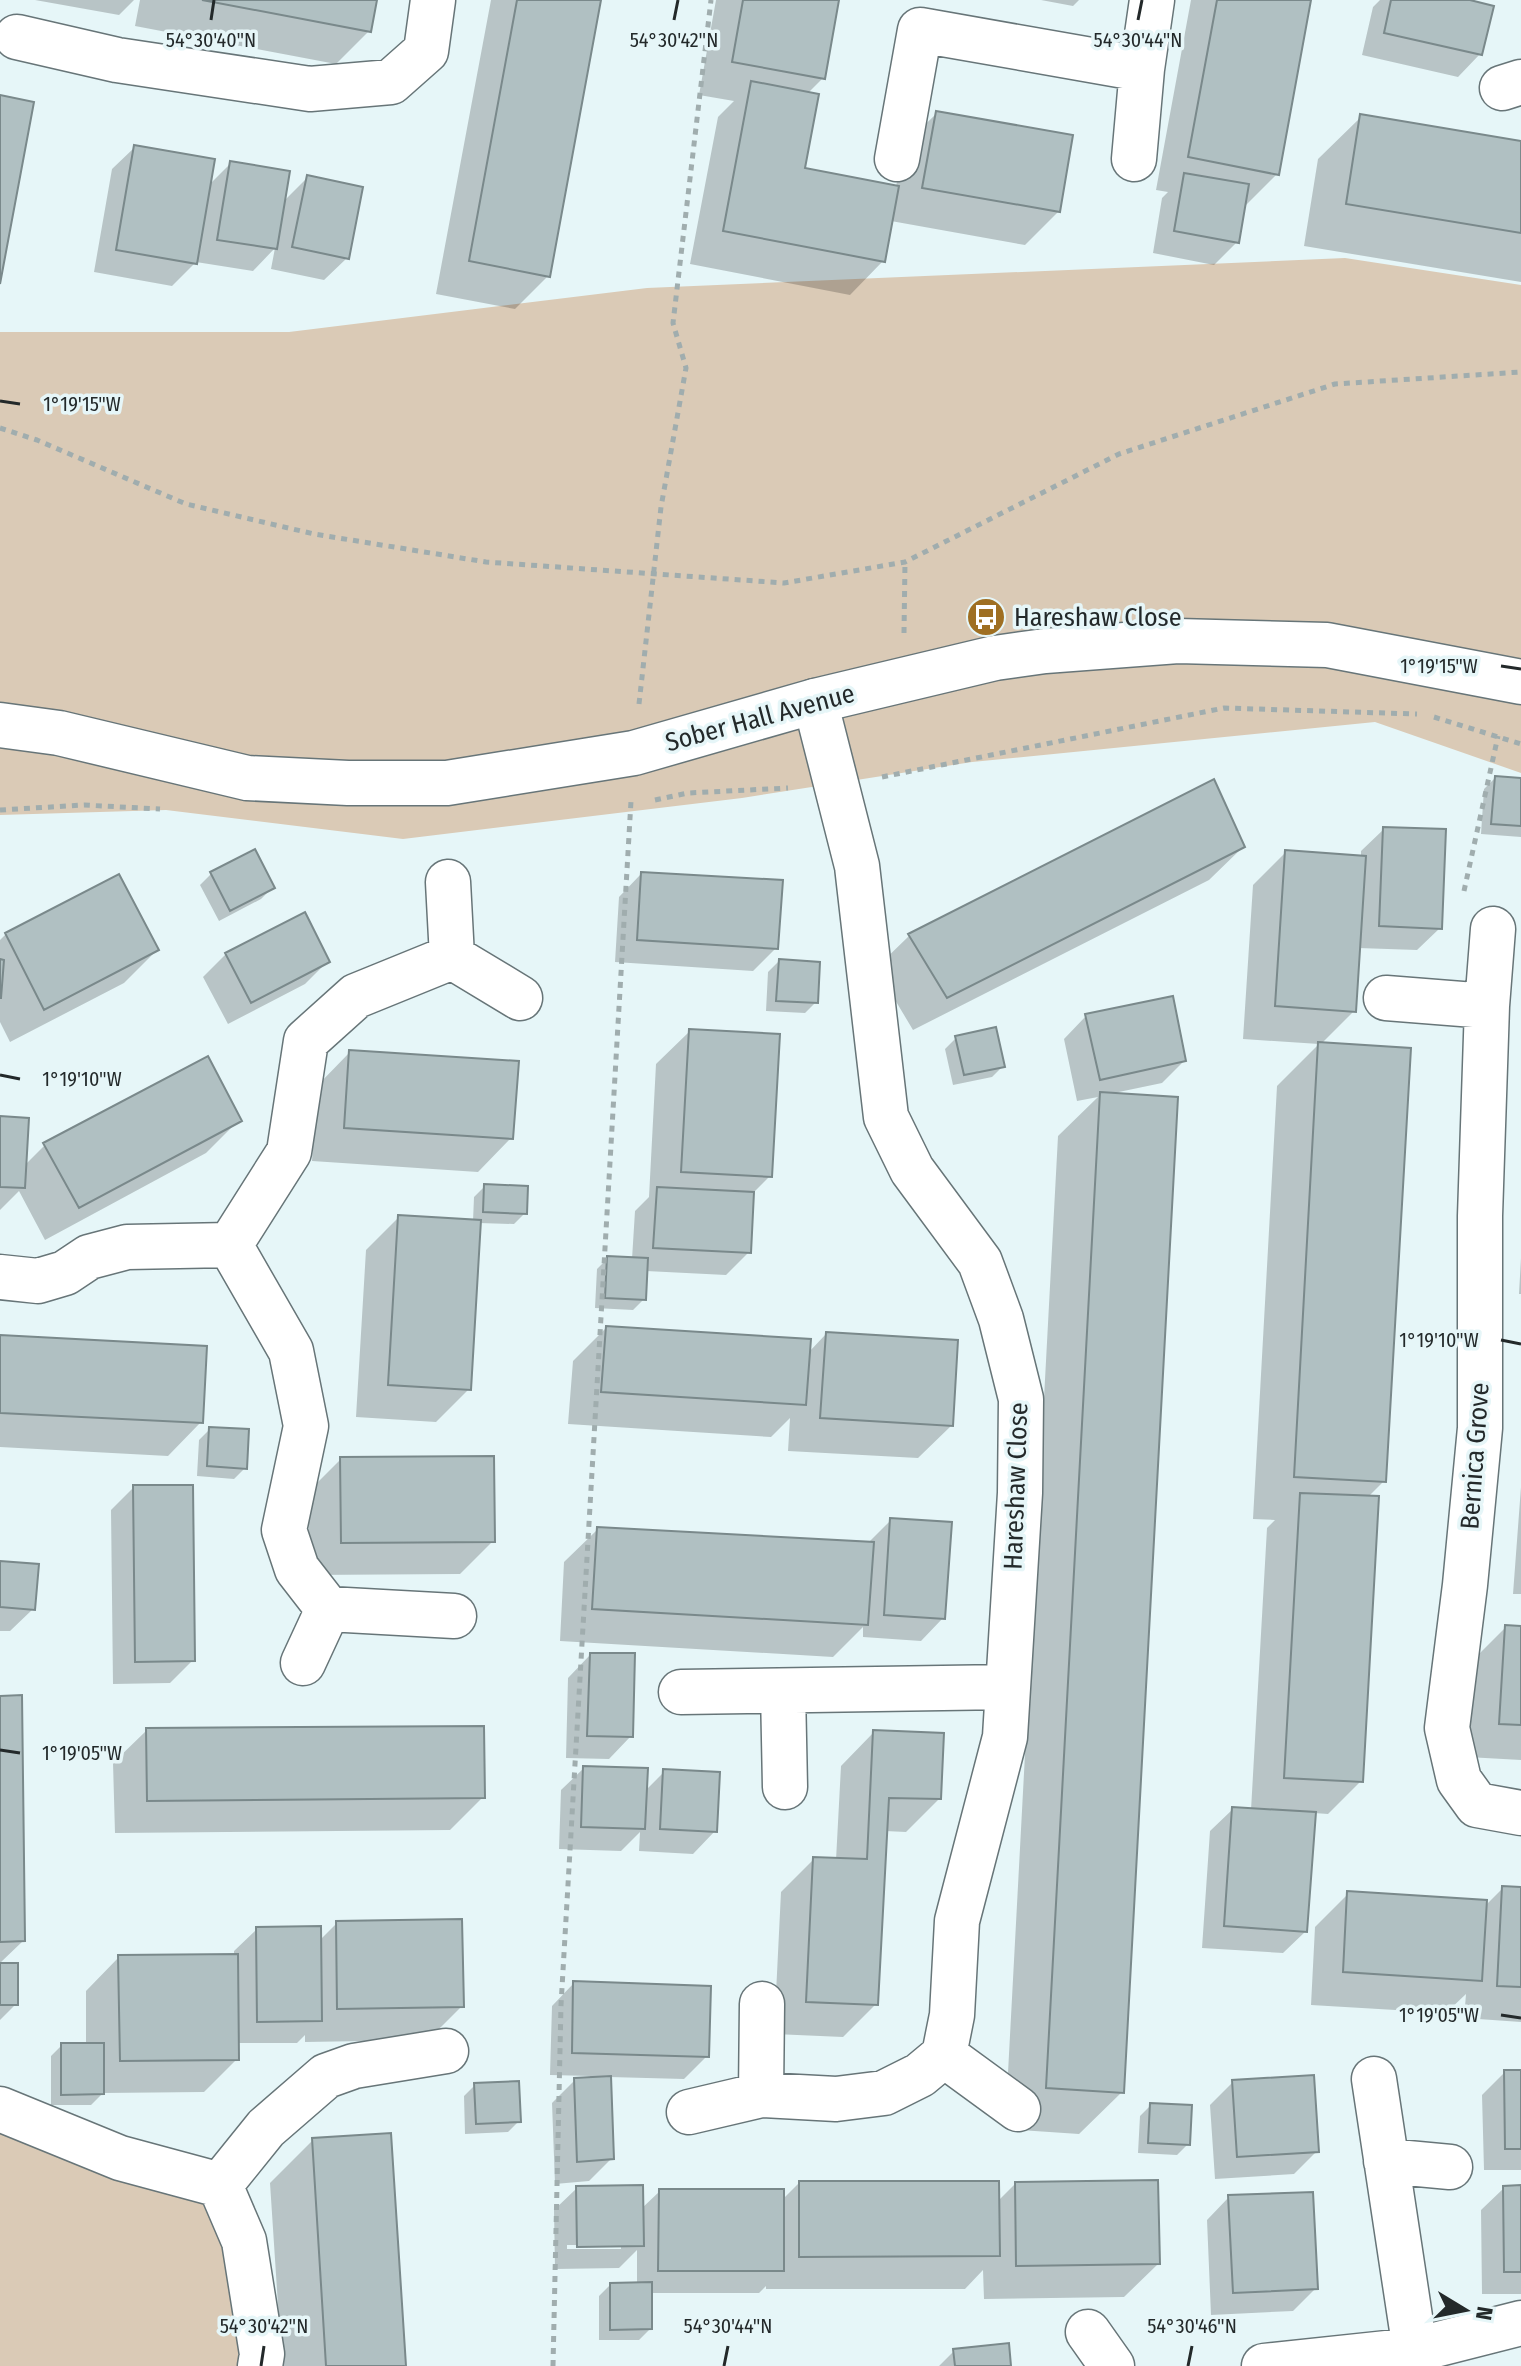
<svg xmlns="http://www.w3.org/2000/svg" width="1521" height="2366" font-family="'Fira Sans Condensed',sans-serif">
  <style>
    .green { fill: #dacab6 }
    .shadow { fill: #0003; fill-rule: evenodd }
    .building { fill: #b0c0c2; stroke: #7a898b; stroke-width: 2 }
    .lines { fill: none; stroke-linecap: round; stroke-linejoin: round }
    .street-casing { stroke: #677578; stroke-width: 47 }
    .secondary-casing { stroke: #677578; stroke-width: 47 }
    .path { stroke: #a0adae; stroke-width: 5; stroke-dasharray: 6 6; stroke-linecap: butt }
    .street { stroke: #fff; stroke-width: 44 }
    .secondary { stroke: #fff; stroke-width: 44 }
    .ticks { fill: none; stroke: #23292a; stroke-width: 3 }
    .labels { text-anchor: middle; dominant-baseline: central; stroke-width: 7; stroke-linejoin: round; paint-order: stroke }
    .poi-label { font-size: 26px; fill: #23292a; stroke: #e6f6f8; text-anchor: start }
    .street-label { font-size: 26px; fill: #23292a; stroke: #e6f6f8 }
    .ticks-label { font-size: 20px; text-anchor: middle; fill: #23292a; stroke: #e6f6f8; stroke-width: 7; stroke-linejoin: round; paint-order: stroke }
  </style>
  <rect width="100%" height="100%" fill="#e6f6f8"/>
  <!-- green -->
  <path class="green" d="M 1345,258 L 1521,285 L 1521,773 L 1375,722 L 972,762 L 742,798 L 403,839 L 166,810 L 0,815 L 0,332 L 289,332 L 647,288 Z
    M 0,2109 L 220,2185 L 260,2366 L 0,2366 Z"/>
  <!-- shadow -->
  <path class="shadow" d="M 35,0 L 134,0 L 119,15 Z
    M 140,0 L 375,0 L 369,31 L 336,64 L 135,26 Z
    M 491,0 L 599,0 L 548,276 L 515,309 L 436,294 Z
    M 716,0 L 837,0 L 823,78 L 807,94 L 802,170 L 896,187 L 903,146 L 937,113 L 1058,212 L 1025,245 L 891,221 L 883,261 L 850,295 L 690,264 L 718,117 L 734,101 L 699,95 Z
    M 1041,0 L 1079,0 L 1073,6 Z
    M 1191,0 L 1309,0 L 1277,174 L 1243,208 L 1237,242 L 1214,265 L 1153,253 L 1162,198 L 1168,192 L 1156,190 Z
    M 1380,0 L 1470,0 L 1480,54 L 1458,77 L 1362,55 L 1373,7 Z
    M 1361,117 L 1521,143 L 1521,282 L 1304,246 L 1318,159 Z
    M 135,147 L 209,185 L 231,163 L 283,202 L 307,178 L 347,258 L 324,280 L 271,269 L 275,248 L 253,271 L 196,262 L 172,286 L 94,272 L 112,169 Z
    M 1495,778 L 1521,780 L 1521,837 L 1481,834 L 1484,789 Z
    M 1384,829 L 1440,928 L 1417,950 L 1358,948 L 1354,1011 L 1321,1044 L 1384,1481 L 1367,1498 L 1361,1781 L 1328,1814 L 1314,1813 L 1306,1931 L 1283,1953 L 1202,1948 L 1210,1831 L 1233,1809 L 1251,1810 L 1267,1528 L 1275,1520 L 1253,1519 L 1277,1086 L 1319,1044 L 1243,1039 L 1253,885 L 1286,852 L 1361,857 L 1361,851 Z
    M 1243,847 L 1209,880 L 913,1030 L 876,968 L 910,935 Z
    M 211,874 L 272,888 L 261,899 L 219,921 L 200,885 Z
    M 641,874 L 776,948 L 753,971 L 615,962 L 619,897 Z
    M 6,934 L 157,950 L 124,983 L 10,1042 L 0,1022 L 0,940 Z
    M 226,954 L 328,961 L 305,984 L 228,1024 L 203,977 Z
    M 779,961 L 816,1002 L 805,1013 L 766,1011 L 768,972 Z
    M 1086,1016 L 1184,1061 L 1162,1083 L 1114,1093 L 1122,2092 L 1079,2134 L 1005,2129 L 1058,1136 L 1098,1097 L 1077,1101 L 1064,1039 Z
    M 690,1031 L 770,1176 L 752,1194 L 749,1252 L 726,1275 L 646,1271 L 644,1299 L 633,1310 L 595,1308 L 597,1269 L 608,1258 L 632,1259 L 635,1211 L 649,1197 L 656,1064 Z
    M 956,1038 L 1003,1066 L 992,1077 L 953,1085 L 945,1049 Z
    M 350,1052 L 511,1138 L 478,1172 L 312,1161 L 317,1086 Z
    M 0,1118 L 24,1166 L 45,1145 L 239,1120 L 206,1153 L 45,1240 L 19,1191 L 0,1210 Z
    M 485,1186 L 525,1213 L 514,1224 L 479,1223 L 469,1389 L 436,1422 L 356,1417 L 366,1250 L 399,1217 L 473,1221 L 474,1197 Z
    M 1521,1258 L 1521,1294 L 1519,1294 Z
    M 606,1328 L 808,1353 L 826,1334 L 952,1425 L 918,1458 L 788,1451 L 790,1418 L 771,1437 L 568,1424 L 573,1361 Z
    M 0,1337 L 201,1422 L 168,1456 L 0,1447 Z
    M 210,1429 L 245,1468 L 234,1479 L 197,1476 L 199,1440 Z
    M 341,1459 L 493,1541 L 460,1574 L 309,1575 L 308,1492 Z
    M 1521,1487 L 1521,1594 L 1513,1594 Z
    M 133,1488 L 193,1660 L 170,1683 L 113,1684 L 111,1510 Z
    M 891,1520 L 943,1618 L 921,1641 L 863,1637 L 863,1627 L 833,1657 L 560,1641 L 564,1562 L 598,1529 L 867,1544 Z
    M 0,1563 L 33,1609 L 10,1631 L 0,1631 Z
    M 1506,1627 L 1521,1628 L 1521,1760 L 1467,1757 L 1473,1660 Z
    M 590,1655 L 631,1736 L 609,1759 L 566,1758 L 568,1678 Z
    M 0,1698 L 23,1941 L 0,1963 Z
    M 147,1730 L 483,1797 L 450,1830 L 115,1833 L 113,1763 Z
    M 874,1732 L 939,1799 L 906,1832 L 885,1831 L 876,2004 L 843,2037 L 774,2034 L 781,1892 L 814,1859 L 836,1860 L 841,1766 Z
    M 584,1768 L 645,1791 L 664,1772 L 715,1831 L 693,1854 L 639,1851 L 640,1832 L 621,1851 L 559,1849 L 561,1790 Z
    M 1503,1888 L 1521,1889 L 1521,2022 L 1464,2018 L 1466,1994 L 1446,2013 L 1311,2005 L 1315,1927 L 1348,1894 L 1484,1907 Z
    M 337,1923 L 462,2006 L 428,2040 L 305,2042 L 305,2035 L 297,2043 L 237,2043 L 237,2059 L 204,2092 L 103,2093 L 91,2105 L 51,2105 L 51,2056 L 62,2045 L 86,2045 L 86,1991 L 119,1957 L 234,1956 L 234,1951 L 257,1929 L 319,1941 Z
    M 0,1965 L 16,2004 L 0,2020 Z
    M 574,1983 L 707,2056 L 684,2079 L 609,2077 L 612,2158 L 589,2181 L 555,2184 L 552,2103 L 575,2080 L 590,2079 L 590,2076 L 550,2075 L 552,2006 Z
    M 1505,2072 L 1521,2072 L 1521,2170 L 1484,2170 L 1482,2095 Z
    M 1233,2082 L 1317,2151 L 1294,2174 L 1215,2179 L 1210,2105 Z
    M 475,2085 L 519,2121 L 508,2132 L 465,2134 L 464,2096 Z
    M 1151,2105 L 1188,2144 L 1177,2155 L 1138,2153 L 1140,2116 Z
    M 313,2140 L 404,2366 L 282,2366 L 270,2183 Z
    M 799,2183 L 997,2202 L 1015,2184 L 1158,2264 L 1124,2297 L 984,2299 L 983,2270 L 965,2289 L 766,2289 L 766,2286 L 759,2293 L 650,2293 L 650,2329 L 639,2340 L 599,2340 L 599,2296 L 610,2285 L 637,2284 L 637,2250 L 619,2268 L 555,2269 L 554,2210 L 577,2188 L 641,2209 L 660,2191 L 782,2200 ZM 567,2245 L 621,2245 L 621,2249 L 567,2249 Z
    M 1521,2187 L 1521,2294 L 1482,2294 L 1481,2210 L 1504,2188 Z
    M 1229,2197 L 1316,2288 L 1293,2311 L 1211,2315 L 1207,2220 Z
    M 954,2351 L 1009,2366 L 939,2366 Z"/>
  <!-- building -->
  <path class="building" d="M 202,0 L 377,0 L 371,32 Z
    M 517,0 L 601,0 L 550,277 L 469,261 Z
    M 743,0 L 839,0 L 825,79 L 732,62 Z
    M 1217,0 L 1311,0 L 1279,175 L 1188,157 Z
    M 1391,0 L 1470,0 L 1494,6 L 1482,55 L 1384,33 Z
    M 751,81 L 819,94 L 805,168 L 899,186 L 885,262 L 723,231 Z
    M 0,95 L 34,102 L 0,284 Z
    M 936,111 L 1073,135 L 1060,212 L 922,188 Z
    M 1360,114 L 1521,141 L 1521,233 L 1346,204 Z
    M 134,145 L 215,159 L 197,264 L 116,250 Z
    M 230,161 L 290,171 L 277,249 L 217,240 Z
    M 1184,173 L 1249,184 L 1239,243 L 1174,231 Z
    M 307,175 L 363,187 L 349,259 L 292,247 Z
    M 1495,776 L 1521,778 L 1521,826 L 1491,824 Z
    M 1214,779 L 1245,847 L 947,998 L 908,934 Z
    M 1383,827 L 1446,829 L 1442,929 L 1379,926 Z
    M 255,849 L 275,888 L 230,911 L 210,872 Z
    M 1285,850 L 1366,856 L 1356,1012 L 1275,1006 Z
    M 641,872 L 783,880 L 778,949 L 637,940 Z
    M 119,874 L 159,950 L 44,1010 L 5,933 Z
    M 305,912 L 330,962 L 251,1003 L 225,953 Z
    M 0,959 L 4,960 L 1,998 L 0,998 Z
    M 779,959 L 820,962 L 818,1003 L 776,1001 Z
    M 1173,996 L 1186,1061 L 1100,1080 L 1085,1014 Z
    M 996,1027 L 1005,1067 L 964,1075 L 955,1036 Z
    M 689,1029 L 780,1034 L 772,1177 L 681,1172 Z
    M 1318,1042 L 1411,1048 L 1386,1482 L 1294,1477 Z
    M 349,1050 L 519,1061 L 513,1139 L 344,1128 Z
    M 208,1056 L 242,1121 L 79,1208 L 43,1143 Z
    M 1100,1092 L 1178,1097 L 1124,2093 L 1046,2088 Z
    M 0,1116 L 29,1118 L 25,1188 L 0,1187 Z
    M 484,1184 L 528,1186 L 527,1214 L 483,1212 Z
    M 657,1187 L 754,1192 L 751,1253 L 653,1248 Z
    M 398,1215 L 481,1220 L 471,1390 L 388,1385 Z
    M 607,1256 L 648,1258 L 646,1300 L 605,1298 Z
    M 606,1326 L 811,1339 L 806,1405 L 601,1392 Z
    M 826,1332 L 958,1340 L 953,1426 L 820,1418 Z
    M 0,1335 L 207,1346 L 203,1423 L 0,1413 Z
    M 209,1427 L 249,1429 L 247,1469 L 207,1466 Z
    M 494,1456 L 495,1542 L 341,1543 L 340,1457 Z
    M 133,1485 L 193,1485 L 195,1661 L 135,1662 Z
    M 1300,1493 L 1379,1496 L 1363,1782 L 1284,1778 Z
    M 890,1518 L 952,1522 L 945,1619 L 884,1615 Z
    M 597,1527 L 874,1542 L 868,1625 L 592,1609 Z
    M 0,1561 L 39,1564 L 35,1610 L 0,1607 Z
    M 1505,1625 L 1521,1626 L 1521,1725 L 1499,1724 Z
    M 590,1653 L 635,1653 L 633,1737 L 587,1736 Z
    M 22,1695 L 25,1941 L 0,1942 L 0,1696 Z
    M 484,1726 L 485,1798 L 147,1801 L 146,1728 Z
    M 873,1730 L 944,1733 L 941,1799 L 889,1798 L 878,2005 L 806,2002 L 813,1857 L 867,1859 Z
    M 583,1766 L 648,1768 L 645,1829 L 581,1827 Z
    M 663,1769 L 720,1772 L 717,1832 L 660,1829 Z
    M 1232,1807 L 1316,1812 L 1307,1932 L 1224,1926 Z
    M 1502,1886 L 1521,1887 L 1521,1987 L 1497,1986 Z
    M 1347,1891 L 1487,1900 L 1482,1981 L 1343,1972 Z
    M 462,1919 L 464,2007 L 337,2009 L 336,1921 Z
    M 321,1926 L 322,2021 L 257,2022 L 256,1927 Z
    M 238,1954 L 239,2060 L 120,2061 L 118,1955 Z
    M 0,1963 L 18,1963 L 18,2005 L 0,2005 Z
    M 573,1981 L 711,1986 L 709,2057 L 572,2053 Z
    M 61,2043 L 104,2043 L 104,2094 L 61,2095 Z
    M 1504,2070 L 1521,2070 L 1521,2149 L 1505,2149 Z
    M 1314,2075 L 1319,2152 L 1237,2157 L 1232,2080 Z
    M 611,2076 L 614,2159 L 577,2162 L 574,2078 Z
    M 519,2081 L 521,2122 L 476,2124 L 474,2083 Z
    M 1150,2103 L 1192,2105 L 1190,2145 L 1148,2143 Z
    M 391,2133 L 406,2366 L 326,2366 L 312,2138 Z
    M 1158,2180 L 1160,2264 L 1016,2266 L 1015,2182 Z
    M 799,2181 L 999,2181 L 1000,2256 L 799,2257 Z
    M 643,2185 L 644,2246 L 577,2247 L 576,2186 Z
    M 1521,2185 L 1521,2272 L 1504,2272 L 1503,2186 Z
    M 659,2189 L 784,2189 L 784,2271 L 658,2271 Z
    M 1313,2192 L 1318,2289 L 1233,2293 L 1228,2195 Z
    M 652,2282 L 652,2329 L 610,2330 L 610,2283 Z
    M 1009,2343 L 1011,2366 L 955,2366 L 953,2349 Z"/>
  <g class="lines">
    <!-- street casing -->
    <g class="street-casing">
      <path id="street" d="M 17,37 L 117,60 L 310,89 L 391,82 L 426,51 L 433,0
        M 1502,88 L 1521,82
        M 897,159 L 920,30 L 1142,69 L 1152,0
        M 1134,159 L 1142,69
        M 448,882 L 452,957
        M 1493,929 L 1487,1006 L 1480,1216 L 1480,1428 L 1465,1585 L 1447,1728 L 1459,1780 L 1477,1805 L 1521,1813
        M 1386,998 L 1487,1006
        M 230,1245 L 291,1351 L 306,1426 L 284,1530 L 297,1569 L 328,1609 L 454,1616
        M 230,1245 L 289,1152 L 306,1041 L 356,996 L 452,957 L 520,998
        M 0,1277 L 38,1281 L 65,1273 L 89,1257 L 127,1247 L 230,1245
        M 303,1663 L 328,1609
        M 783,1691 L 785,1787
        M 681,1692 L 1008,1687
        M 944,2055 L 1018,2109
        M 1374,2079 L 1415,2350
        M 761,2095 L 762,2004
        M 0,2109 L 120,2158 L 220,2185 L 244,2241 L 262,2354 L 260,2366
        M 689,2112 L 761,2095 L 836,2099 L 884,2093 L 920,2075 L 944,2055 L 952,2015 L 957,1921 L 1005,1737 L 1020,1493 L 1021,1399 L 1001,1319 L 980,1262 L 912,1170 L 886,1117 L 857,866 L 815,701
        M 1386,2161 L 1450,2167
        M 220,2185 L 266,2128 L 326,2076 L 354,2066 L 446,2051
        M 1088,2332 L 1112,2366
        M 1264,2366 L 1415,2350 L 1521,2323"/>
    </g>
    <!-- secondary casing -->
    <g class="secondary-casing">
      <path id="secondary" d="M 0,725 L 59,733 L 247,778 L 348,783 L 447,783 L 634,753 L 815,701 L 995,658 L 1045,651 L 1178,641 L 1327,645 L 1521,682"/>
    </g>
    <!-- path -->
    <path class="path" d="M 0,428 L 37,440 L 186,504 L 314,534 L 486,562 L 784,583 L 905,562 L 1119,454 L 1335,384 L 1521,372
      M 904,633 L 905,562
      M 639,704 L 661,507 L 686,368 L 673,323 L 711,0
      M 1434,717 L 1521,744
      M 882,777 L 1224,708 L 1417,714
      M 655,800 L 688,793 L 788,788
      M 0,810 L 84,805 L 160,809
      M 1464,891 L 1498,736
      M 553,2366 L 561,2005 L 631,801"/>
    <!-- street -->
    <use href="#street" class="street"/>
    <!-- secondary -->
    <use href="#secondary" class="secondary"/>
  </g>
  <!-- ticks -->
  <path class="ticks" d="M 211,20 L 214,0M 674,20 L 678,0M 1138,20 L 1142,0M 0,401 L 20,404M 1501,666 L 1521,669M 0,1075 L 20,1079M 1501,1340 L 1521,1344M 0,1750 L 20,1753M 1501,2015 L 1521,2018M 261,2366 L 264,2346M 724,2366 L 728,2346M 1188,2366 L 1192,2346"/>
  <!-- icons -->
  <defs>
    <g id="bus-disc" transform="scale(2)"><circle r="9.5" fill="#9f6f22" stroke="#e6f6f8"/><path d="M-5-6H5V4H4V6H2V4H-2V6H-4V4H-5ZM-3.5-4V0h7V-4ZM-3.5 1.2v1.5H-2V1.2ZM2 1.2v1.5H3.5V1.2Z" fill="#fff"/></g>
  </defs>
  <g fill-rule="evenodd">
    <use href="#bus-disc" x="986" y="617"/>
  </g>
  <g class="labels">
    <!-- poi labels -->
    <g class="poi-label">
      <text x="1014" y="617">Hareshaw Close</text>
    </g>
    <!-- street labels -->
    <g class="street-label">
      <text transform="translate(760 718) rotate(-15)">Sober Hall Avenue</text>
      <text transform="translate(1475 1456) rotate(-86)">Bernica Grove</text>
      <text transform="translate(1016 1486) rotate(-88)">Hareshaw Close</text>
    </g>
  </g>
  <g class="ticks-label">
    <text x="211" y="47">54°30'40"N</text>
    <text x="674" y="47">54°30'42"N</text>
    <text x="1138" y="47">54°30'44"N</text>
    <text x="82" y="411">1°19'15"W</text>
    <text x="1439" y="673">1°19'15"W</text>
    <text x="82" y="1086">1°19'10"W</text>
    <text x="1439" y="1347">1°19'10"W</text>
    <text x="82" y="1760">1°19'05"W</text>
    <text x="1439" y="2022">1°19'05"W</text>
    <text x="264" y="2333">54°30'42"N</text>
    <text x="728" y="2333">54°30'44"N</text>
    <text x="1192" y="2333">54°30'46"N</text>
  </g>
  <!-- north arrow -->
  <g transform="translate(1465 2310) rotate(100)" stroke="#e6f6f8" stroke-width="6" paint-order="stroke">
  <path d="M0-6L14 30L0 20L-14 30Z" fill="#23292a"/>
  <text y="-12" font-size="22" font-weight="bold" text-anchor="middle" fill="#23292a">N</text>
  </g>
</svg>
